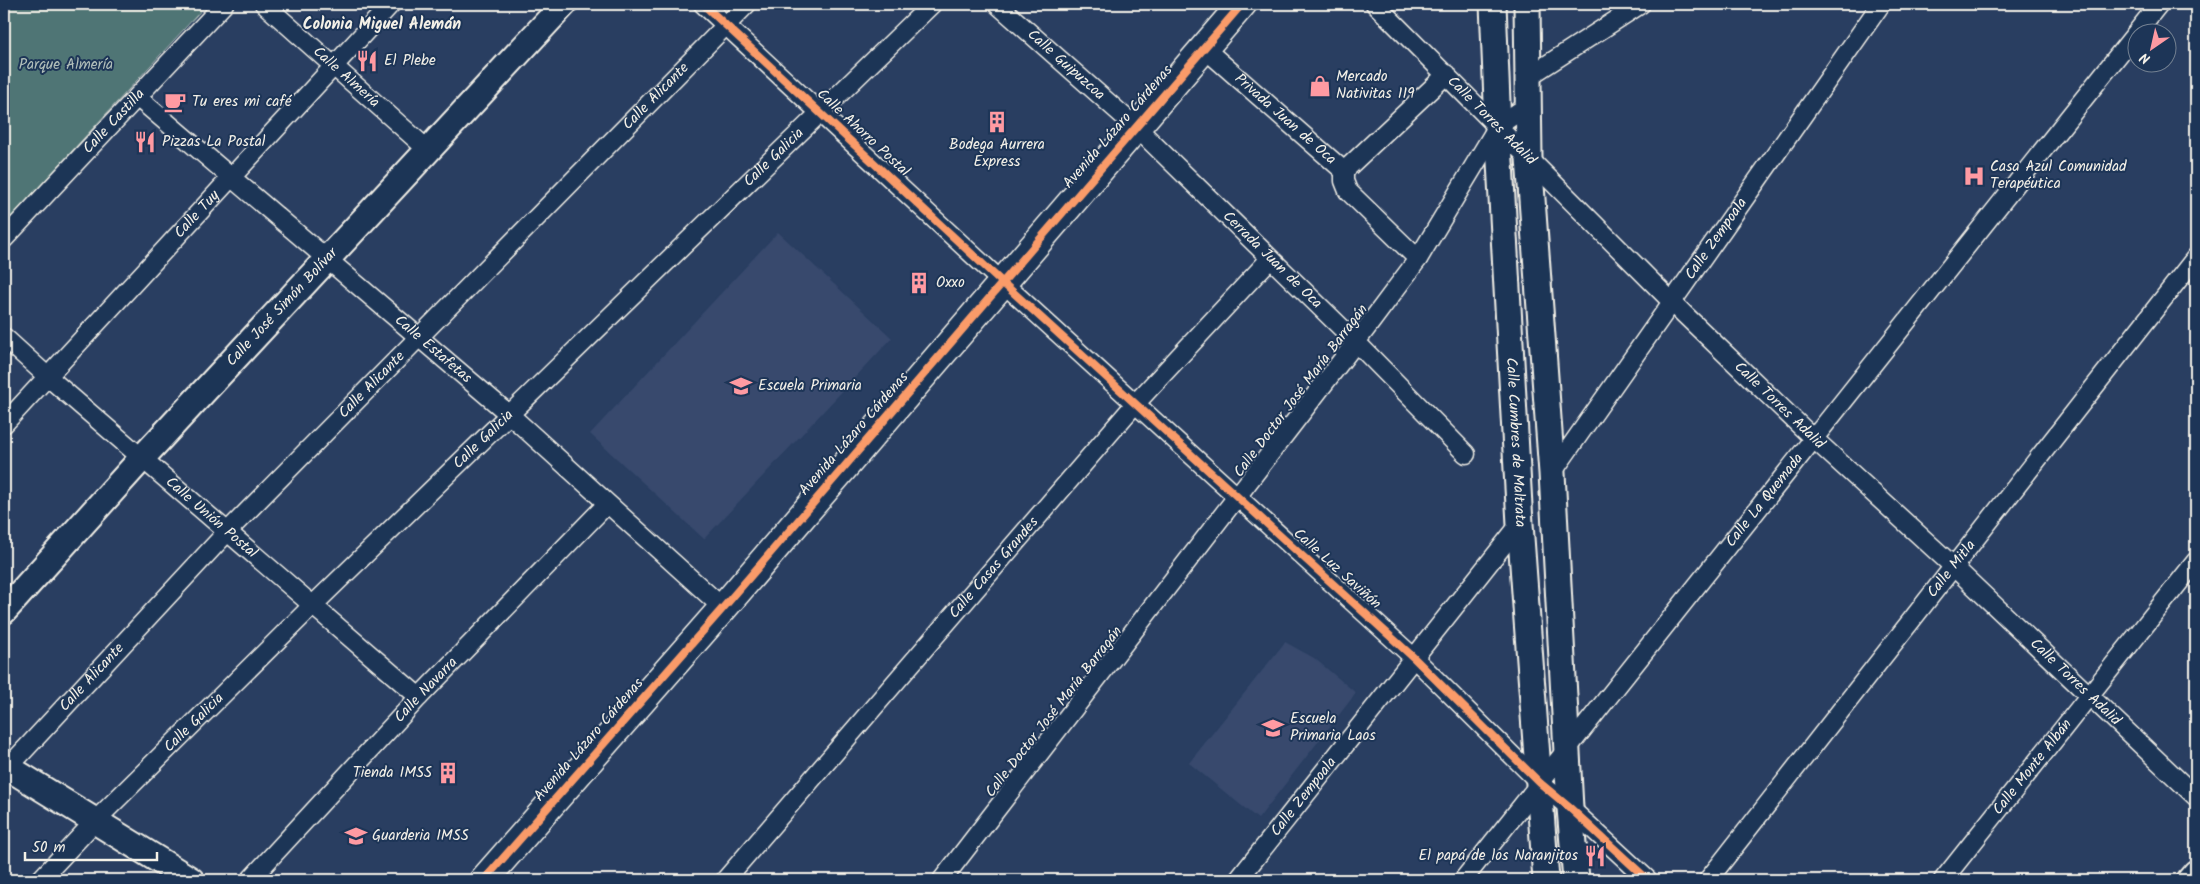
<svg xmlns="http://www.w3.org/2000/svg" width="2200" height="884" font-family="Kalam,sans-serif">
  <style>
    .built { fill: #37496d }
    .green { fill: #507475; stroke: #a2b2ae }
    .lines { fill: none; stroke-linecap: round; stroke-linejoin: round }
    .street-casing { stroke: #f4f1e8; stroke-width: 21 }
    .secondary-casing { stroke: #f4f1e8; stroke-width: 29 }
    .primary-casing { stroke: #f4f1e8; stroke-width: 31 }
    .street { stroke: #1d3557; stroke-width: 18 }
    .secondary { stroke: #1d3557; stroke-width: 25 }
    .primary { stroke: #1d3557; stroke-width: 28 }
    .cycleway-casing { stroke: #1d3557; stroke-width: 11 }
    .cycleway { stroke: #fa9b69; stroke-width: 8 }
    .labels { text-anchor: middle; dominant-baseline: central; stroke-width: 4; stroke-linejoin: round; paint-order: stroke }
    .poi-label { font-size: 15px; fill: #f4f1e8; stroke: #1d3557; text-anchor: start }
    .park-label { font-size: 15px; fill: #b2bfba; stroke: #1d3557 }
    .street-label { font-size: 15px; fill: #f4f1e8; stroke: #1d3557 }
    .neighbourhood-label { font-size: 16px; font-weight: bold; fill: #f4f1e8; stroke: #1d3557 }
  </style>
  <rect width="100%" height="100%" fill="#293e61"/>
  <filter id="ink" filterUnits="userSpaceOnUse"><feTurbulence type="fractalNoise" baseFrequency=".02" numOctaves="2"/><feDisplacementMap in="SourceGraphic" scale="10" xChannelSelector="R" yChannelSelector="G"/><feConvolveMatrix kernelMatrix="1 2 1 2 8 2 1 2 1" color-interpolation-filters="sRGB"/></filter>
  <g filter="url(#ink)">
    <!-- built -->
    <path class="built" d="M 778,232 L 892,338 L 704,539 L 590,434 Z
      M 1285,642 L 1314,658 L 1356,693 L 1258,819 L 1189,763 Z"/>
    <!-- green -->
    <path class="green" d="M 4,4 L 207,4 L 4,225 Z"/>
    <g class="lines">
      <!-- street casing -->
      <g class="street-casing">
        <g id="street">
          <path id="s1" d="M 264,4 L 428,150"/>
          <path d="M 703,4 L 1003,283 L 1413,657 L 1540,783 L 1570,808 L 1648,880"/>
          <path id="s2" d="M 997,4 L 1137,128 L 1356,342 L 1466,454"/>
          <path id="s3" d="M 1375,4 L 1684,314 L 1813,438 L 1953,566 L 2196,797"/>
          <path id="s4" d="M 1204,48 L 1344,171 L 1344,181 L 1348,191 L 1418,259"/>
          <path d="M 1528,77 L 1641,4"/>
          <path id="s5" d="M 137,97 L 510,415 L 723,608"/>
          <path d="M 1344,171 L 1447,74"/>
          <path id="s6" d="M 4,239 L 224,4"/>
          <path id="s7" d="M 4,337 L 48,377 L 419,697"/>
          <path id="s8" d="M 4,424 L 391,4"/>
          <path id="s9" d="M 1552,473 L 1881,4"/>
          <path id="s10" d="M 4,772 L 228,531 L 747,4"/>
          <path id="s11" d="M 40,880 L 96,820 L 312,606 L 932,4"/>
          <path id="s12" d="M 250,880 L 419,697 L 607,504"/>
          <path id="s13" d="M 725,880 L 1135,404 L 1270,259"/>
          <path d="M 942,880 L 1356,342 L 1418,259 L 1498,126 L 1527,106"/>
          <path id="s14" d="M 1238,880 L 1520,524"/>
          <path id="s15" d="M 1463,880 L 2159,4"/>
          <path id="s16" d="M 1708,880 L 2196,257"/>
          <path id="s17" d="M 1943,880 L 2196,561"/>
        </g>
      </g>
      <!-- secondary casing -->
      <g class="secondary-casing">
        <g id="secondary">
          <path id="s18" d="M 1493,4 L 1498,126 L 1520,524 L 1546,880"/>
          <path d="M 1527,4 L 1529,158 L 1552,473 L 1570,808 L 1576,880"/>
          <path id="s19" d="M 4,611 L 142,458 L 564,4"/>
          <path d="M 4,765 L 191,880"/>
          <path d="M 2190,880 L 2196,873"/>
        </g>
      </g>
      <!-- primary casing -->
      <g class="primary-casing">
        <path id="primary" d="M 484,880 L 723,608 L 1242,4"/>
      </g>
      <!-- street -->
      <use href="#street" class="street"/>
      <!-- secondary -->
      <use href="#secondary" class="secondary"/>
      <!-- primary -->
      <use href="#primary" class="primary"/>
      <!-- cycleway casing -->
      <g class="cycleway-casing">
        <path id="cycleway" d="M 703,4 L 1003,283 L 1413,657 L 1540,783 L 1570,808 L 1648,880
          M 484,880 L 723,608 L 1242,4"/>
      </g>
      <!-- cycleway -->
      <use href="#cycleway" class="cycleway"/>
    </g>
  </g>
  <!-- icons -->
  <defs>
    <g id="restaurant-bare" transform="scale(1.725)"><path d="M-5-6h1v4h1v-4h1v4h1v-4h1v5L-1.5 .5V6h-2V.5L-5-1ZM5-6V6H3V1.5H1.5Q1.5-4 5-6Z" fill="#ff9aa2" stroke="#1d3557" stroke-width="2.5" paint-order="stroke"/></g>
    <g id="shop-bare" transform="scale(1.725)"><path d="M-5-2.5h2.3a2.7 3.5 0 0 1 5.4 0H5L5.5 6h-11ZM-1.5-2.5h3a1.5 2.3 0 0 0-3 0Z" fill="#ff9aa2" stroke="#1d3557" stroke-width="2.5" paint-order="stroke"/></g>
    <g id="cafe-bare" transform="scale(1.725)"><path d="M-5.5-4.5H6V0H3Q3 3.5 0 3.5H-2.5Q-5.5 3.5-5.5 0ZM3-3.2v2h1.7v-2ZM-6 4.5H4V6H-6Z" fill="#ff9aa2" stroke="#1d3557" stroke-width="2.5" paint-order="stroke"/></g>
    <g id="building-bare" transform="scale(1.725)"><path d="M-4-6H4V6H1V3H-1V6H-4ZM-2.5-4.3h1.7v1.8h-1.7ZM.8-4.3h1.7v1.8H.8ZM-2.5-1h1.7V.8h-1.7ZM.8-1h1.7V.8H.8Z" fill="#ff9aa2" stroke="#1d3557" stroke-width="2.5" paint-order="stroke"/></g>
    <g id="hospital-bare" transform="scale(1.725)"><path d="M-5-5h3v3.5h4V-5h3V5h-3V1.5h-4V5h-3Z" fill="#ff9aa2" stroke="#1d3557" stroke-width="2.5" paint-order="stroke"/></g>
    <g id="school-bare" transform="scale(1.725)"><path d="M0-5L7-2L0 1L-7-2ZM-4 1L0 2.5L4 1V4Q0 6-4 4Z" fill="#ff9aa2" stroke="#1d3557" stroke-width="2.5" paint-order="stroke"/></g>
  </defs>
  <g fill-rule="evenodd">
    <use href="#restaurant-bare" x="367" y="61"/>
    <use href="#shop-bare" x="1320" y="86"/>
    <use href="#cafe-bare" x="175" y="102"/>
    <use href="#building-bare" x="997" y="122"/>
    <use href="#restaurant-bare" x="145" y="142"/>
    <use href="#hospital-bare" x="1974" y="176"/>
    <use href="#building-bare" x="919" y="283"/>
    <use href="#school-bare" x="741" y="386"/>
    <use href="#school-bare" x="1273" y="728"/>
    <use href="#building-bare" x="448" y="773"/>
    <use href="#school-bare" x="356" y="836"/>
    <use href="#restaurant-bare" x="1595" y="856"/>
  </g>
  <g class="labels">
    <!-- poi labels -->
    <g class="poi-label">
      <text x="384" y="61">El Plebe</text>
      <text x="1336" y="77">Mercado<tspan x="1336" dy="17">Nativitas 119</tspan></text>
      <text x="192" y="102">Tu eres mi café</text>
      <text x="162" y="142">Pizzas La Postal</text>
      <text x="997" y="145" text-anchor="middle">Bodega Aurrera<tspan x="997" dy="17">Express</tspan></text>
      <text x="1990" y="167">Casa Azul Comunidad<tspan x="1990" dy="17">Terapéutica</tspan></text>
      <text x="936" y="283">Oxxo</text>
      <text x="758" y="386">Escuela Primaria</text>
      <text x="1290" y="719">Escuela<tspan x="1290" dy="17">Primaria Laos</tspan></text>
      <text x="432" y="773" text-anchor="end">Tienda IMSS</text>
      <text x="372" y="836">Guarderia IMSS</text>
      <text x="1578" y="856" text-anchor="end">El papá de los Naranjitos</text>
    </g>
    <!-- park labels -->
    <g class="park-label">
      <text x="66" y="65">Parque Almería</text>
    </g>
    <!-- street labels -->
    <g class="street-label">
      <text stroke="none"><textPath href="#s2" startOffset="92">Calle Guipuzcoa</textPath></text>
      <text stroke="none"><textPath href="#s1" startOffset="110">Calle Almería</textPath></text>
      <text stroke="none"><textPath href="#s10" startOffset="939">Calle Alicante</textPath></text>
      <text stroke="none"><textPath href="#s4" startOffset="108">Privada Juan de Oca</textPath></text>
      <text stroke="none"><textPath href="#s6" startOffset="161">Calle Castilla</textPath></text>
      <text stroke="none"><textPath href="#s3" startOffset="165">Calle Torres Adalid</textPath></text>
      <text transform="translate(1118 127) rotate(-49)">Avenida Lázaro Cárdenas</text>
      <text transform="translate(863 133) rotate(43)">Calle Ahorro Postal</text>
      <text stroke="none"><textPath href="#s11" startOffset="1030">Calle Galicia</textPath></text>
      <text stroke="none"><textPath href="#s8" startOffset="285">Calle Tuy</textPath></text>
      <text stroke="none"><textPath href="#s9" startOffset="286">Calle Zempoala</textPath></text>
      <text stroke="none"><textPath href="#s2" startOffset="376">Cerrada Juan de Oca</textPath></text>
      <text stroke="none"><textPath href="#s19" startOffset="412">Calle José Simón Bolívar</textPath></text>
      <text stroke="none"><textPath href="#s5" startOffset="389">Calle Estafetas</textPath></text>
      <text stroke="none"><textPath href="#s10" startOffset="534">Calle Alicante</textPath></text>
      <text transform="translate(1301 391) rotate(-53)">Calle Doctor José María Barragán</text>
      <text stroke="none"><textPath href="#s3" startOffset="570">Calle Torres Adalid</textPath></text>
      <text transform="translate(854 434) rotate(-49)">Avenida Lázaro Cárdenas</text>
      <text stroke="none"><textPath href="#s11" startOffset="625">Calle Galicia</textPath></text>
      <text stroke="none"><textPath href="#s18" startOffset="439">Calle Cumbres de Maltrata</textPath></text>
      <text stroke="none"><textPath href="#s15" startOffset="485">Calle La Quemada</textPath></text>
      <text stroke="none"><textPath href="#s7" startOffset="275">Calle Unión Postal</textPath></text>
      <text stroke="none"><textPath href="#s13" startOffset="412">Calle Casas Grandes</textPath></text>
      <text stroke="none"><textPath href="#s16" startOffset="395">Calle Mitla</textPath></text>
      <text transform="translate(1337 569) rotate(42)">Calle Luz Saviñón</text>
      <text stroke="none"><textPath href="#s10" startOffset="129">Calle Alicante</textPath></text>
      <text stroke="none"><textPath href="#s3" startOffset="975">Calle Torres Adalid</textPath></text>
      <text stroke="none"><textPath href="#s12" startOffset="259">Calle Navarra</textPath></text>
      <text transform="translate(1054 712) rotate(-52)">Calle Doctor José María Barragán</text>
      <text stroke="none"><textPath href="#s11" startOffset="220">Calle Galicia</textPath></text>
      <text transform="translate(589 740) rotate(-49)">Avenida Lázaro Cárdenas</text>
      <text stroke="none"><textPath href="#s17" startOffset="144">Calle Monte Albán</textPath></text>
      <text stroke="none"><textPath href="#s14" startOffset="106">Calle Zempoala</textPath></text>
    </g>
    <!-- neighbourhood labels -->
    <g class="neighbourhood-label">
      <text x="382" y="24">Colonia Miguel Alemán</text>
    </g>
  </g>
  <!-- margin -->
  <rect width="2200" height="884" fill="none" stroke="#1d3557" stroke-width="20"/>
  <rect x="10" y="10" width="2180" height="864" fill="none" stroke="#f4f1e8" stroke-width="2" filter="url(#ink)"/>
  <!-- north arrow -->
  <g transform="translate(2152 48) rotate(214)"><circle r="24" fill="#1d3557" stroke="#738091"/>
  <path d="M0-4L9 19L0 12L-9 19Z" fill="#ff9aa2"/>
  <text y="-8" font-size="14" font-weight="bold" text-anchor="middle" fill="#f4f1e8">N</text>
  </g>
  <!-- scale -->
  <path d="M25 852v8h132v-8" fill="none" stroke="#f4f1e8" stroke-width="2.5"/>
  <text x="32" y="852" font-size="15" fill="#f4f1e8" stroke="#1d3557" stroke-width="4" paint-order="stroke">50 m</text>
</svg>
